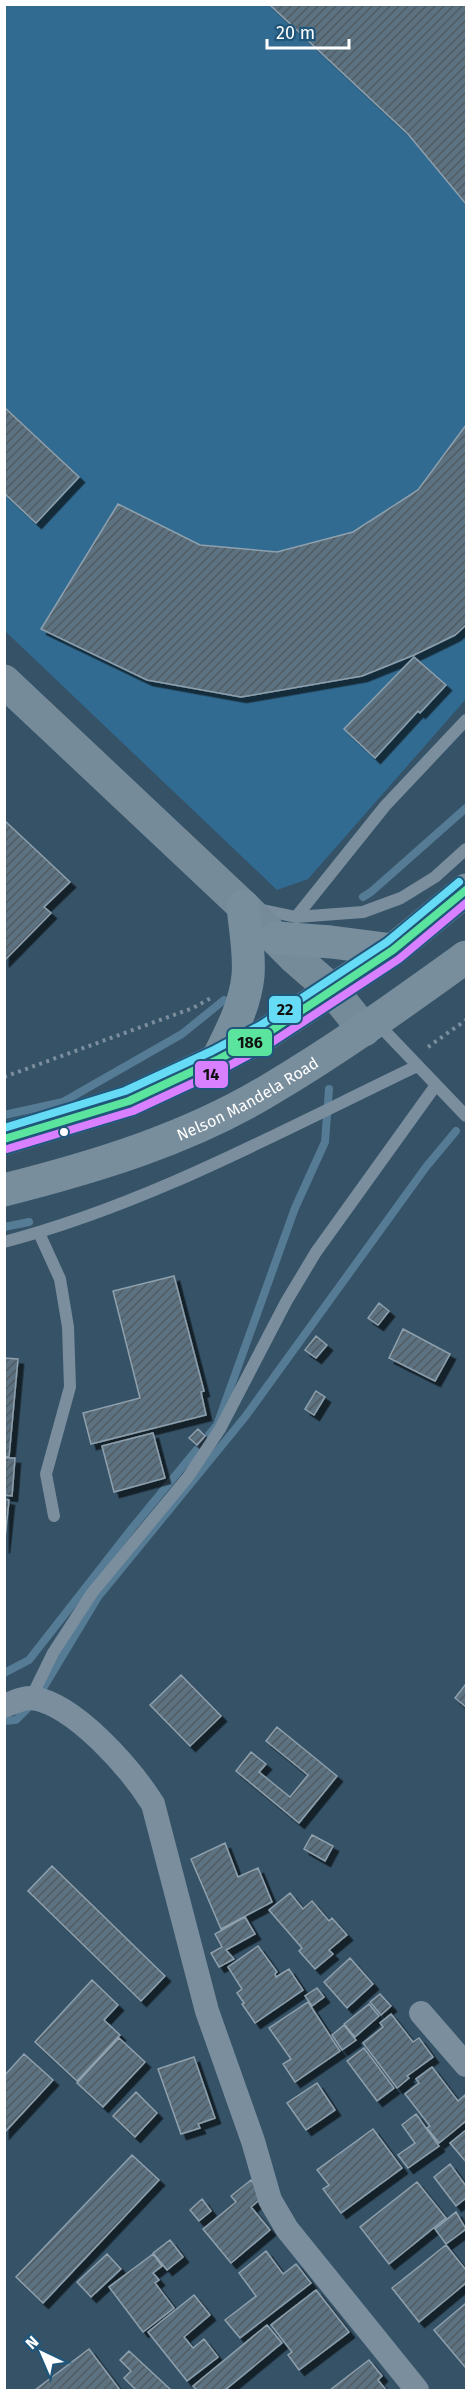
<svg xmlns="http://www.w3.org/2000/svg" width="471" height="2395" font-family="'Fira Sans',sans-serif">
  <style>
    .pitch { fill: #326b91 }
    .lines { fill: none; stroke-linecap: round; stroke-linejoin: round }
    .stream { stroke: #557b95; stroke-width: 8 }
    .building { fill: url(#building-hatch); stroke: #8ea0ad; stroke-width: 1.5; filter: url(#shadow) }
    .path { stroke: #7a8e9e; stroke-width: 4; stroke-dasharray: 3 4.5; stroke-linecap: butt }
    .lane { stroke: #7a8e9e; stroke-width: 12 }
    .street { stroke: #7a8e9e; stroke-width: 24 }
    .secondary { stroke: #768b9a; stroke-width: 33 }
    .primary { stroke: #798e9d; stroke-width: 33 }
    .bus-1-casing { stroke: #21567b; stroke-width: 12 }
    .bus-2-casing { stroke: #21567b; stroke-width: 12 }
    .bus-3-casing { stroke: #21567b; stroke-width: 12 }
    .bus-1 { stroke: #5ae49d; stroke-width: 8 }
    .bus-2 { stroke: #d880ff; stroke-width: 8 }
    .bus-3 { stroke: #66dbf5; stroke-width: 8 }
    .bus-dot { fill: #fff; stroke: #21567b; stroke-width: 2 }
    .labels { text-anchor: middle; dominant-baseline: central; stroke-width: 6; stroke-linejoin: round; paint-order: stroke }
    .street-label { font-size: 16px; fill: #fff; stroke: #21567b }
    .line-badge { stroke: #21567b; stroke-width: 2 }
    .pale-badge-label { font-size: 16px; text-anchor: middle; font-weight: bold; fill: #111 }
  </style>
  <defs>
    <pattern id="building-hatch" width="6" height="6" patternUnits="userSpaceOnUse" patternTransform="scale(1.5)"><rect width="6" height="6" fill="#5c7281"/><path d="M-1 1l2-2M0 6l6-6M5 7l2-2" fill="none" stroke="#525b61"/></pattern>
    <filter id="shadow"><feDropShadow dx="5.5" dy="5.5" stdDeviation="0" flood-color="#0009"/></filter>
  </defs>
  <rect width="100%" height="100%" fill="#355267"/>
  <!-- pitch -->
  <path class="pitch" d="M 4,5 L 466,5 L 466,699 L 308,879 L 277,890 L 5,631 Z"/>
  <g class="lines">
    <!-- stream -->
    <path class="stream" d="M 363,897 L 371,892 L 466,808
      M 4,1115 L 63,1102 L 182,1034 L 224,1000
      M 4,1227 L 29,1222
      M 4,1673 L 29,1660 L 133,1527 L 217,1425 L 295,1208 L 325,1142 L 329,1089
      M 4,1721 L 16,1720 L 36,1700 L 98,1597 L 245,1417 L 426,1167 L 456,1131"/>
  </g>
  <!-- building -->
  <path class="building" d="M 269,4 L 466,4 L 466,204 L 408,134 Z
    M 4,407 L 79,477 L 36,523 L 4,493 Z
    M 466,425 L 466,625 L 455,635 L 414,655 L 362,676 L 241,697 L 147,680 L 41,629 L 118,504 L 200,545 L 277,552 L 353,532 L 418,490 Z
    M 414,657 L 446,685 L 420,713 L 418,711 L 375,758 L 344,729 Z
    M 4,820 L 70,882 L 44,907 L 51,913 L 4,961 Z
    M 174,1276 L 204,1391 L 201,1392 L 206,1415 L 91,1444 L 83,1413 L 140,1398 L 113,1291 Z
    M 379,1303 L 389,1311 L 378,1325 L 368,1318 Z
    M 403,1329 L 450,1354 L 435,1381 L 389,1358 Z
    M 316,1336 L 327,1345 L 316,1358 L 305,1350 Z
    M 4,1358 L 18,1359 L 9,1457 L 4,1456 Z
    M 316,1391 L 325,1397 L 314,1415 L 305,1409 Z
    M 198,1429 L 205,1436 L 197,1445 L 189,1438 Z
    M 153,1433 L 165,1478 L 114,1492 L 102,1446 Z
    M 4,1458 L 15,1458 L 12,1496 L 4,1495 Z
    M 4,1499 L 9,1500 L 4,1548 Z
    M 181,1675 L 221,1716 L 190,1746 L 150,1705 Z
    M 466,1684 L 466,1707 L 455,1698 Z
    M 277,1727 L 337,1776 L 299,1823 L 236,1771 L 251,1752 L 266,1764 L 259,1772 L 290,1797 L 308,1775 L 266,1741 Z
    M 312,1835 L 333,1846 L 325,1861 L 304,1849 Z
    M 225,1843 L 238,1877 L 258,1868 L 272,1902 L 221,1929 L 191,1859 Z
    M 52,1866 L 165,1976 L 141,2001 L 28,1891 Z
    M 290,1893 L 303,1909 L 312,1901 L 329,1921 L 332,1918 L 347,1935 L 329,1950 L 333,1954 L 315,1969 L 299,1951 L 302,1948 L 269,1910 Z
    M 245,1917 L 255,1934 L 226,1950 L 234,1959 L 219,1967 L 211,1953 L 222,1947 L 215,1934 Z
    M 258,1946 L 277,1972 L 275,1974 L 276,1977 L 289,1969 L 303,1990 L 255,2023 L 242,2004 L 244,2003 L 237,1993 L 242,1989 L 228,1967 Z
    M 350,1958 L 373,1984 L 347,2008 L 324,1982 Z
    M 92,1980 L 118,2005 L 104,2020 L 120,2035 L 77,2081 L 35,2042 Z
    M 317,1988 L 324,1997 L 312,2006 L 305,1996 Z
    M 380,1994 L 391,2006 L 381,2015 L 370,2002 Z
    M 308,2002 L 340,2051 L 295,2082 L 283,2064 L 291,2059 L 269,2028 Z
    M 369,2004 L 379,2016 L 355,2037 L 344,2024 Z
    M 391,2014 L 413,2042 L 419,2038 L 433,2057 L 407,2076 L 409,2078 L 397,2088 L 363,2043 L 383,2027 L 380,2023 Z
    M 344,2025 L 356,2040 L 342,2050 L 332,2035 Z
    M 119,2038 L 145,2062 L 103,2107 L 77,2083 Z
    M 364,2048 L 394,2088 L 377,2101 L 347,2061 Z
    M 24,2054 L 53,2080 L 4,2133 L 4,2076 Z
    M 194,2057 L 215,2118 L 198,2124 L 200,2128 L 181,2134 L 158,2069 Z
    M 432,2067 L 458,2101 L 465,2095 L 466,2098 L 466,2121 L 439,2143 L 427,2128 L 430,2126 L 405,2094 L 419,2083 L 416,2079 Z
    M 317,2083 L 335,2110 L 306,2130 L 287,2103 Z
    M 136,2092 L 157,2113 L 135,2137 L 113,2116 Z
    M 416,2114 L 439,2146 L 408,2168 L 398,2155 L 415,2143 L 402,2125 Z
    M 373,2129 L 402,2168 L 341,2213 L 323,2189 L 329,2185 L 317,2170 Z
    M 466,2130 L 466,2162 L 450,2143 Z
    M 132,2155 L 159,2180 L 43,2303 L 16,2277 Z
    M 450,2164 L 466,2186 L 466,2198 L 456,2206 L 434,2177 Z
    M 251,2180 L 264,2196 L 251,2207 L 270,2230 L 231,2263 L 203,2229 L 236,2202 L 231,2196 Z
    M 417,2182 L 446,2218 L 389,2264 L 360,2227 Z
    M 202,2199 L 211,2211 L 199,2221 L 190,2210 Z
    M 456,2212 L 466,2229 L 446,2244 L 435,2229 Z
    M 170,2240 L 183,2257 L 167,2270 L 153,2253 Z
    M 446,2245 L 466,2270 L 466,2283 L 419,2322 L 392,2288 Z
    M 266,2251 L 283,2274 L 296,2264 L 311,2283 L 240,2338 L 225,2320 L 256,2296 L 239,2273 Z
    M 107,2254 L 121,2269 L 91,2297 L 77,2282 Z
    M 153,2254 L 162,2266 L 153,2273 L 159,2280 L 155,2283 L 174,2308 L 143,2332 L 109,2287 Z
    M 316,2290 L 349,2332 L 299,2370 L 288,2355 L 292,2352 L 271,2325 Z
    M 194,2295 L 210,2315 L 184,2337 L 193,2348 L 204,2339 L 218,2357 L 187,2381 L 148,2332 Z
    M 466,2303 L 466,2366 L 465,2367 L 434,2330 Z
    M 267,2325 L 282,2343 L 225,2390 L 197,2390 L 193,2386 Z
    M 89,2349 L 120,2390 L 35,2390 Z
    M 129,2351 L 171,2390 L 136,2390 L 124,2378 L 131,2371 L 120,2360 Z
    M 369,2360 L 382,2376 L 378,2380 L 386,2390 L 330,2390 Z"/>
  <g class="lines">
    <!-- path -->
    <path class="path" d="M 428,1047 L 466,1020
      M 4,1077 L 193,1008 L 211,998"/>
    <!-- lane -->
    <path class="lane" d="M 258,909 L 296,917 L 363,912 L 401,898 L 435,877 L 466,849
      M 296,917 L 385,806 L 466,720
      M 377,1023 L 466,1116
      M 39,1233 L 60,1279 L 68,1327 L 70,1387 L 46,1474 L 54,1516
      M 4,1242 C 149,1204 283,1130 417,1066
      M 31,1698 L 53,1653 L 92,1593 L 188,1477 L 220,1429 L 286,1302 L 316,1252 L 436,1085"/>
    <!-- street -->
    <path class="street" d="M 4,1706 C 12,1703 24,1697 32,1698 C 75,1704 131,1769 153,1804 L 207,2011 L 253,2141 L 270,2200 L 287,2229 L 417,2390
      M 421,2013 L 466,2065"/>
    <!-- secondary -->
    <path class="secondary" d="M 4,681 L 243,906 L 295,958 L 333,991 L 364,1030"/>
    <!-- primary -->
    <g class="primary">
      <path d="M 277,938 L 331,942 L 393,950"/>
      <path d="M 217,1060 C 230,1034 245,1006 248,976 C 250,953 245,929 243,906"/>
      <path d="M 4,1139 L 129,1101 L 217,1060 L 266,1034 L 393,950 L 466,890"/>
      <path id="s1" d="M 4,1190 C 95,1167 188,1139 269,1090 C 337,1050 402,1003 466,957"/>
    </g>
    <!-- bus-1 casing -->
    <g class="bus-1-casing">
      <path id="bus-1" d="M 4,1139 L 129,1101 L 217,1060 L 266,1034 L 393,950 L 466,890"/>
    </g>
    <!-- bus-2 casing -->
    <g class="bus-2-casing">
      <path id="bus-2" d="M 7,1149 L 133,1111 L 221,1070 L 271,1043 L 399,959 L 466,903"/>
    </g>
    <!-- bus-3 casing -->
    <g class="bus-3-casing">
      <path id="bus-3" d="M 4,1128 L 125,1091 L 212,1051 L 261,1025 L 387,942 L 459,882"/>
    </g>
    <!-- bus-1 -->
    <use href="#bus-1" class="bus-1"/>
    <!-- bus-2 -->
    <use href="#bus-2" class="bus-2"/>
    <!-- bus-3 -->
    <use href="#bus-3" class="bus-3"/>
  </g>
  <!-- markers -->
  <circle class="bus-dot" cx="64" cy="1132" r="5"/>
  <g class="labels">
    <!-- street labels -->
    <g class="street-label">
      <text stroke="none"><textPath href="#s1" startOffset="261">Nelson Mandela Road</textPath></text>
    </g>
  </g>
  <g class="line-badge">
    <rect x="268" y="995" width="34" height="29" rx="6" fill="#66dbf5"/>
    <rect x="227" y="1028" width="46" height="29" rx="6" fill="#5ae49d"/>
    <rect x="194" y="1060" width="35" height="29" rx="6" fill="#d880ff"/>
  </g>
  <g class="pale-badge-label">
    <text x="285" y="1015">22</text>
    <text x="250" y="1048">186</text>
    <text x="211" y="1080">14</text>
  </g>
  <!-- border -->
  <rect width="471" height="2395" fill="none" stroke="#ffffff" stroke-width="12"/>
  <!-- north arrow -->
  <g transform="translate(42 2353) rotate(316)" stroke="#21567b" stroke-width="4.5" paint-order="stroke">
  <path d="M0-4.5L10 22L0 15L-10 22Z" fill="#ffffff"/>
  <text y="-9" font-size="16" font-weight="bold" text-anchor="middle" fill="#ffffff">N</text>
  </g>
  <!-- scale -->
  <path d="M267 39v9h82v-9" fill="none" stroke="#ffffff" stroke-width="3"/>
  <text x="276" y="39" font-size="18" fill="#ffffff" stroke="#21567b" stroke-width="4.5" paint-order="stroke">20 m</text>
</svg>
